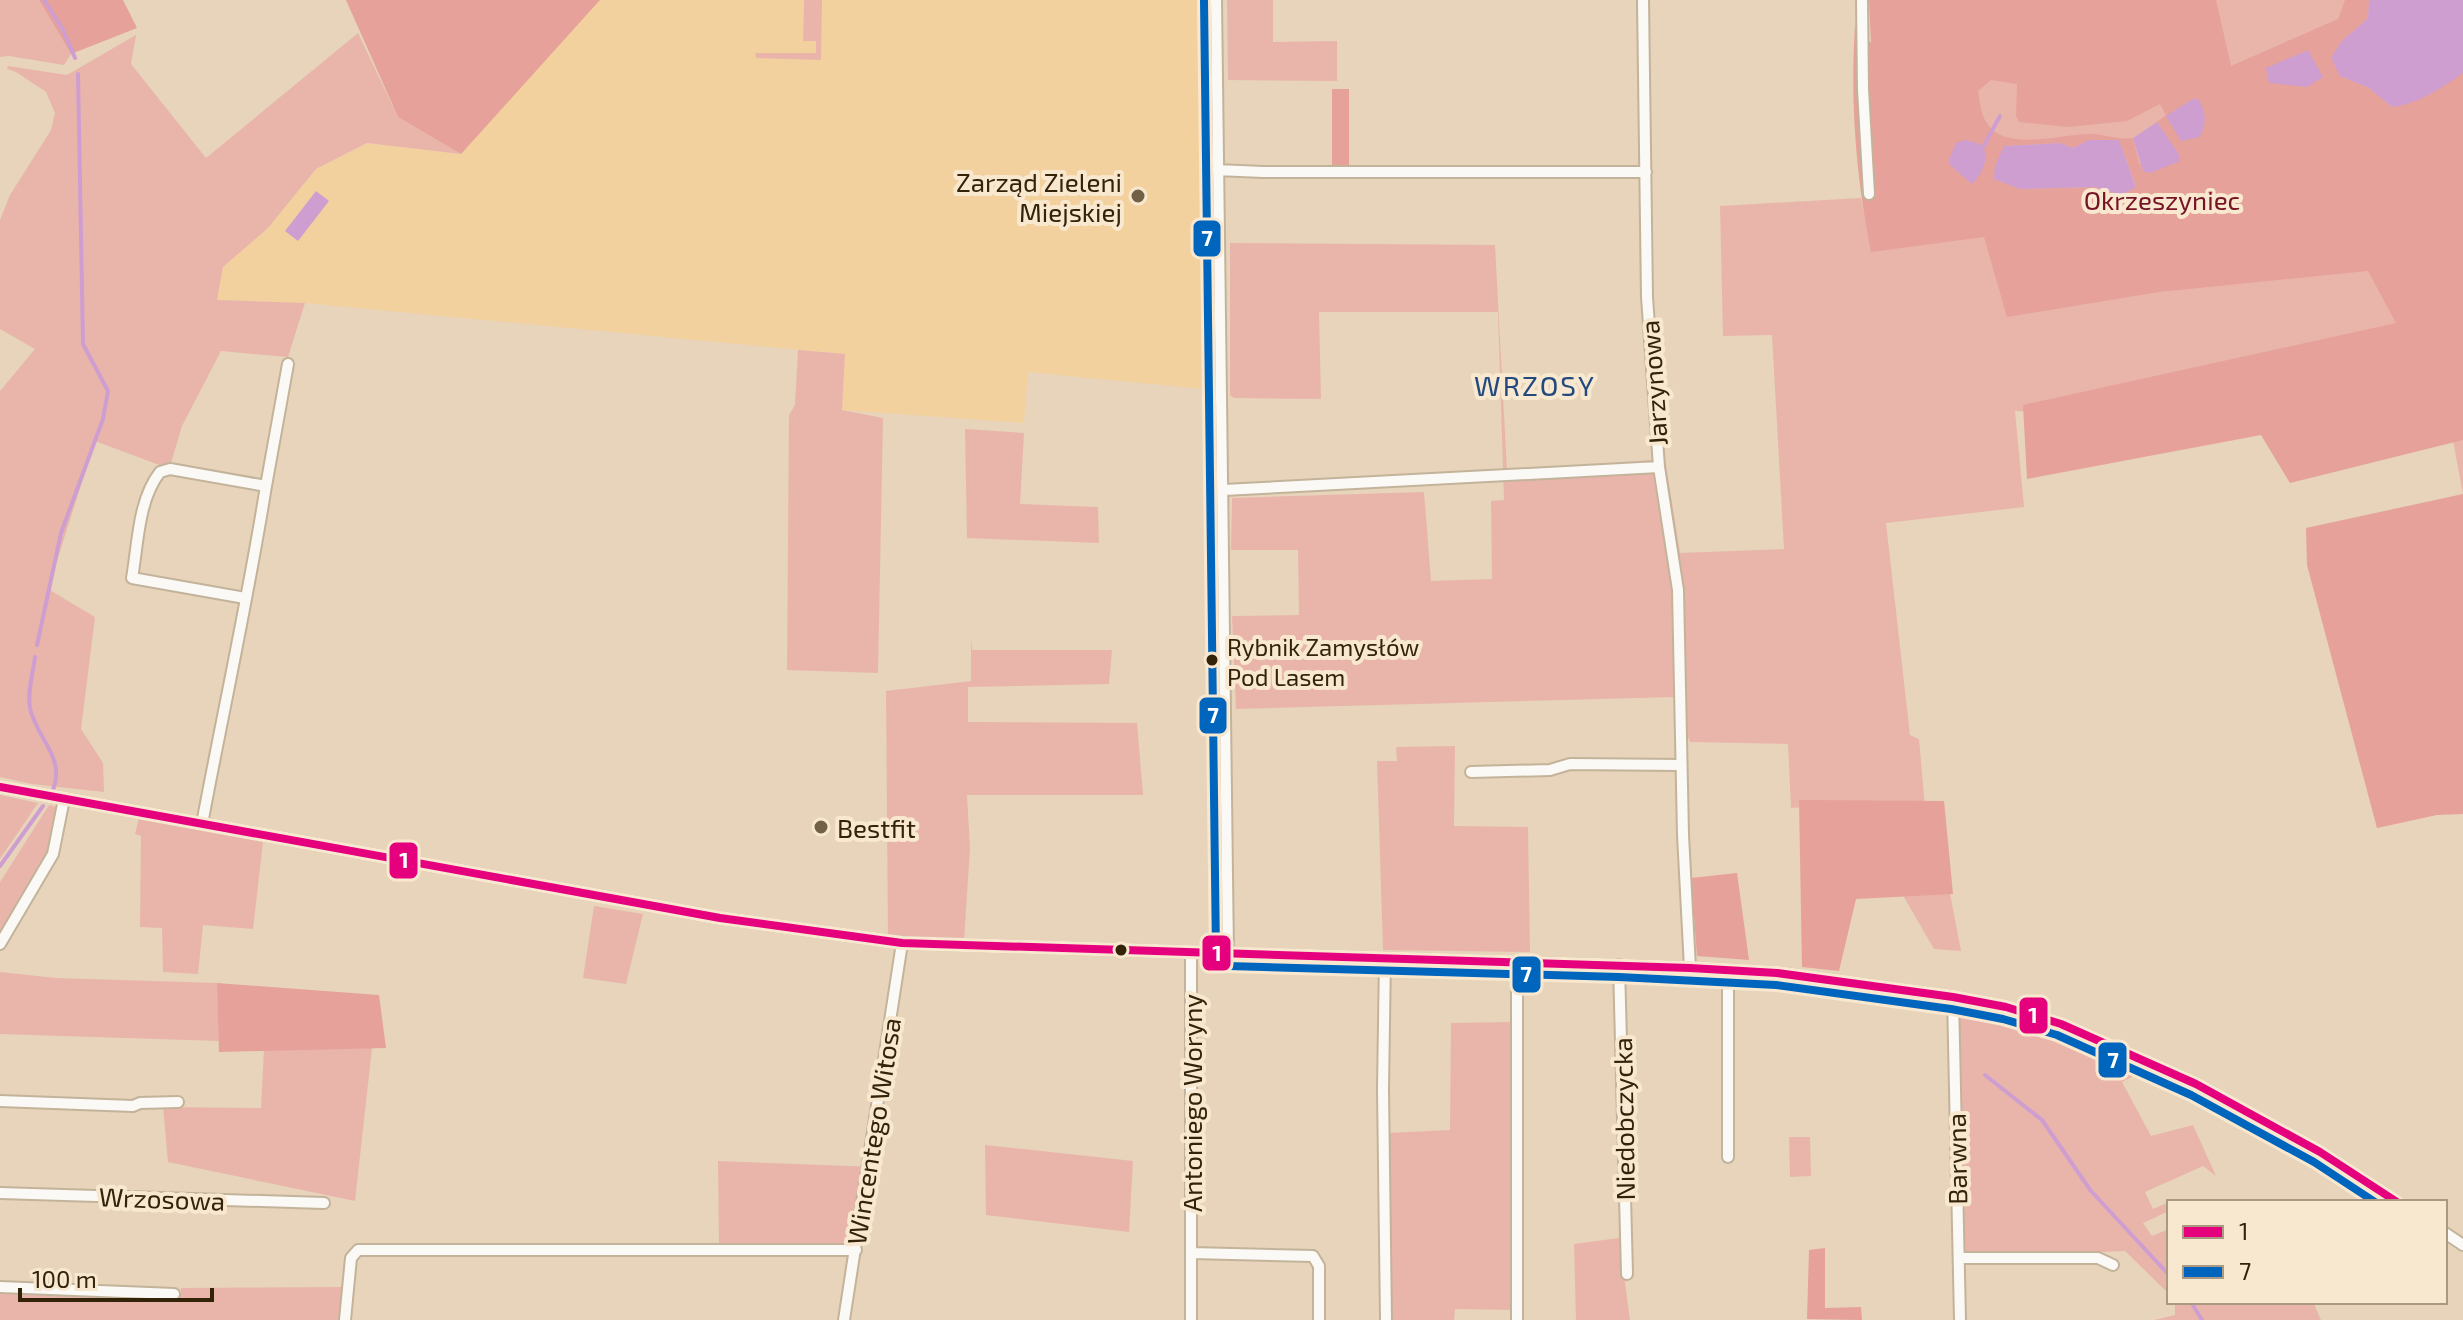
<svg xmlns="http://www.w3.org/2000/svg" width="2463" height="1320" font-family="'Exo 2',sans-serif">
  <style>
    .built { fill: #f3d19f }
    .green { fill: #e9b5ab }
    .forest { fill: #e5a19a; fill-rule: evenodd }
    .water { fill: #ce9ed0 }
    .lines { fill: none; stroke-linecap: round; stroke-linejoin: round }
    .stream { stroke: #ce9ed0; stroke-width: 4 }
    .minor-casing { stroke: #c3b39b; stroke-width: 14 }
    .minor { stroke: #fbf9f5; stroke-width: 10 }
    .bus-1-casing { stroke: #f9e8d0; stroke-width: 14 }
    .bus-2-casing { stroke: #f9e8d0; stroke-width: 14 }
    .bus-1 { stroke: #e5007d; stroke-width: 8 }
    .bus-2 { stroke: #0065bd; stroke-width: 8 }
    .poi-dot { fill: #726147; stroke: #f9e8d0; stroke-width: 3 }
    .bus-dot { fill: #332309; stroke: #f9e8d0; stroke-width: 3 }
    .labels { text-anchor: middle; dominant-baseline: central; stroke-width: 8; stroke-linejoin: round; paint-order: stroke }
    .bus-label { font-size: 24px; fill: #332309; stroke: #f9e8d0; text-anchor: start }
    .poi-label { font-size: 26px; fill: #332309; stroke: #f9e8d0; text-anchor: end }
    .park-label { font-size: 26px; fill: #761426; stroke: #f9e8d0 }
    .street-label { font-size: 26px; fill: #332309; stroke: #f9e8d0 }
    .neighbourhood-label { font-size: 28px; letter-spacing: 2px; fill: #234a7f; stroke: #f9e8d0 }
    .line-badge { stroke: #f9e8d0; stroke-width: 3 }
    .badge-label { font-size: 22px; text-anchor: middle; font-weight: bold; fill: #fff }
  </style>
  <rect width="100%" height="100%" fill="#e7d4ba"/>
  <!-- built -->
  <path class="built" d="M 596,0 L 1209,0 L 1213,390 L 1028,372 L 1024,423 L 842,410 L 844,354 L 305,303 L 216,300 L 223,267 L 268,228 L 316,169 L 367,143 L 461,154 Z"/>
  <!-- green -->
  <path class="green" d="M 0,0 L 39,0 L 71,54 L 64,65 L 9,56 L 0,57 Z
    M 804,0 L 822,0 L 821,60 L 756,58 L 755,53 L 816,53 L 816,41 L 803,41 Z
    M 1227,0 L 1273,0 L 1273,42 L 1337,41 L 1337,81 L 1228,80 Z
    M 2046,0 L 2463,0 L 2463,494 L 2453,441 L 2015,411 L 2024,507 L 1886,523 L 1910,735 L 1919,739 L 1925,808 L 1853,803 L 1791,808 L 1788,744 L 1690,742 L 1674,697 L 1236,709 L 1232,616 L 1299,615 L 1298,550 L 1231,550 L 1232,498 L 1424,492 L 1431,581 L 1492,579 L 1491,501 L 1504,500 L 1498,312 L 1319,312 L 1321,399 L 1234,398 L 1230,395 L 1230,243 L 1495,245 L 1507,471 L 1665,459 L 1680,553 L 1784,549 L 1772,335 L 1723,336 L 1720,206 L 1861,198 L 1871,250 L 1894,171 Z
    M 358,33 L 398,117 L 461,154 L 367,143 L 316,169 L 268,228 L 223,267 L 217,300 L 305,303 L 288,357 L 221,351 L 182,426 L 171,463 L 162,466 L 95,441 L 48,589 L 95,617 L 81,729 L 103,763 L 104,792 L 32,784 L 0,777 L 0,391 L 35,349 L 0,329 L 0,220 L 10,195 L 51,130 L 55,113 L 46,92 L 16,72 L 7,69 L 8,66 L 67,75 L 136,35 L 131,64 L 206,158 Z
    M 798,350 L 845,354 L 842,410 L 883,418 L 878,673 L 787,670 L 789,415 L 795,405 Z
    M 965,429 L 1024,433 L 1020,504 L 1098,507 L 1099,543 L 967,538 Z
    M 971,638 L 972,650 L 1112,650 L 1109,684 L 968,687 L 968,722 L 1137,723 L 1143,795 L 967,795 L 970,848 L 964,941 L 888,935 L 886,691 L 971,681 Z
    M 1455,746 L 1454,826 L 1528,827 L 1530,952 L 1383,950 L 1377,761 L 1397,761 L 1396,747 Z
    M 0,795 L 38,803 L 0,859 Z
    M 49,805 L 59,808 L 51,849 L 0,935 L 0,882 Z
    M 139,818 L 263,842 L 253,929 L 203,925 L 198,974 L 163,972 L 162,928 L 140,927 L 141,836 L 135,834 Z
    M 1948,883 L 1961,951 L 1934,949 L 1901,892 Z
    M 594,906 L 643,914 L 626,984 L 583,978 Z
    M 0,972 L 56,978 L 217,983 L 219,1041 L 0,1034 Z
    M 1966,1008 C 2029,1021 2087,1044 2145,1070 L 2122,1082 L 2151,1136 L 2193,1125 L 2216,1176 L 2203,1166 L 2145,1192 L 2153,1209 L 2169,1202 L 2169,1211 L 2143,1223 L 2152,1236 L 2169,1229 L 2169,1294 L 2125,1251 L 1964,1258 L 1957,1018 Z
    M 1512,1022 L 1514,1310 L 1455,1309 L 1454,1320 L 1389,1320 L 1388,1133 L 1450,1130 L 1451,1023 Z
    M 372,1048 L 355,1201 L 168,1162 L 163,1107 L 261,1108 L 264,1049 Z
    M 1789,1137 L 1810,1137 L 1811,1176 L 1790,1177 Z
    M 985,1145 L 1133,1161 L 1129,1232 L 986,1215 Z
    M 718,1161 L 876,1167 L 866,1239 L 853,1244 L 719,1247 Z
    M 1619,1238 L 1630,1320 L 1576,1320 L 1574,1244 Z
    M 347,1287 L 341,1320 L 0,1320 L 0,1293 L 180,1300 L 181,1288 Z
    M 2175,1302 L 2241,1302 L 2242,1304 L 2313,1302 L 2321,1320 L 2154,1320 L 2175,1315 Z"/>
  <!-- forest -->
  <path class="forest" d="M 39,0 L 123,0 L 137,28 L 71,54 Z
    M 346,0 L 600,0 L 461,154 L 398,117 Z
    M 1869,0 L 2216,0 L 2231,66 L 2338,19 L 2345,0 L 2369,0 L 2368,18 L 2341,42 L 2340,76 L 2369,88 L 2392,107 L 2463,73 L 2463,440 L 2290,483 L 2261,435 L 2027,479 L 2023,405 L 2396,323 L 2368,271 L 2159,292 L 2007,317 L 1984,237 L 1871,252 C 1856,177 1850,103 1855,26 L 1871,43 ZM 1991,80 L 2017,84 L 2016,116 L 2019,122 L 2068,127 L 2127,121 L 2160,104 L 2166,115 L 2157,122 L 2180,156 L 2150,172 L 2139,163 L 2133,138 C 2117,140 2105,134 2090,134 C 2064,134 2007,151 1989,126 C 1981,117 1980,103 1978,91 ZM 2089,140 L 2119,140 L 2136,186 L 2122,195 L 2095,187 L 2020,189 L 2004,146 L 2060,143 L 2073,148 Z
    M 1332,89 L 1349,89 L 1349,165 L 1332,165 Z
    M 2463,494 L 2463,814 L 2437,815 L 2377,828 L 2307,565 L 2306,528 Z
    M 1799,800 L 1944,801 L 1953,894 L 1856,899 L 1839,971 L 1802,967 Z
    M 1737,873 L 1749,960 L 1697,956 L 1691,878 Z
    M 217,983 L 379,995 L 386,1048 L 219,1052 Z
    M 1825,1248 L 1825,1308 L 1861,1307 L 1862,1320 L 1807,1319 L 1809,1250 Z"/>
  <!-- water -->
  <path class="water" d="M 2369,0 L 2463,0 L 2463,73 C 2441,88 2419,104 2392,107 L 2369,88 L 2340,76 L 2331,58 L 2341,42 L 2368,18 Z
    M 2308,50 L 2323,77 L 2307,87 L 2269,83 L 2266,68 Z
    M 2193,99 L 2198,99 C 2207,112 2206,123 2200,137 L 2181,141 L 2166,116 Z
    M 2157,122 L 2180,156 L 2180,161 L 2150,173 L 2143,171 L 2133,138 Z
    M 1966,140 L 1980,144 L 1982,149 L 1986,152 C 1986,165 1981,175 1972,184 L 1950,165 L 1950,157 L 1956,143 Z
    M 2089,140 L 2119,140 L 2136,187 L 2122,195 L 2095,187 L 2020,189 L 1994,179 L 1995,166 L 2004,146 L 2060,143 L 2073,148 Z
    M 316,191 L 329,201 L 298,241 L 285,231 Z"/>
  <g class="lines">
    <!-- stream -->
    <path class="stream" d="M 44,0 L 63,30 L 75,58
      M 1982,149 L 2000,116
      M 37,645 L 61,533 L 103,419 L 108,391 L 83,344 L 78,74
      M 35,657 C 33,673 27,692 30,708 C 36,738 66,757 53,790
      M 0,866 L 43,806
      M 1985,1075 L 2042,1120 L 2091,1191 L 2169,1275
      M 2191,1302 L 2202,1320"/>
    <!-- minor casing -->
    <g class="minor-casing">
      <path id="minor" d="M 1216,0 L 1228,954
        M 1643,0 L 1647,297 L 1659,467 L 1678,590 L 1683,835 L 1690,968
        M 1862,0 L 1863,89 L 1869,194
        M 1217,170 L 1263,172 L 1646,172
        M 266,486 L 288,364
        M 1224,490 L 1659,467
        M 1471,772 L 1550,770 L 1570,764 L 1681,765
        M 0,787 L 720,918 L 902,943 L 1690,968 L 1777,973 L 1953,997 L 2006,1007 L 2061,1024 L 2196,1084 L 2320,1152 L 2397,1202
        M 202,824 C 223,712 248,599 266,486 L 170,469 L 160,472 C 138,500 138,544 132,578 L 245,598
        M 0,944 L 53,854 L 64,799
        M 1385,958 L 1383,1089 L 1386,1320
        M 1517,962 L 1517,1320
        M 1619,965 L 1627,1274
        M 1953,997 L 1960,1320
        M 0,1101 L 133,1106 L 140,1103 L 178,1102
        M 1728,1157 L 1728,971
        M 0,1193 L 324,1203
        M 2445,1233 L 2463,1245
        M 1191,1253 L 1313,1256 L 1319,1266 L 1319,1320
        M 1959,1258 L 2098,1258 L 2113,1265
        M 0,1287 L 174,1294
        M 345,1320 L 351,1258 L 358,1250 L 856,1250
        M 844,1320 L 902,943
        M 1191,1320 L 1191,952"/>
    </g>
    <!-- minor -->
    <use href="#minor" class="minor"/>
    <!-- bus-1 casing -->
    <g class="bus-1-casing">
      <path id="bus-1" d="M 0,787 L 720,918 L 902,943 L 1690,968 L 1777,973 L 1953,997 L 2006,1007 L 2061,1024 L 2196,1084 L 2320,1152 L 2397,1202"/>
    </g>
    <!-- bus-2 casing -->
    <g class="bus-2-casing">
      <path id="bus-2" d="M 1204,0 L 1216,954
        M 1228,966 L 1619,977 L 1776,985 L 1951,1009 L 2003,1019 L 2057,1035 L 2191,1095 L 2314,1162 L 2375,1202"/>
    </g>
    <!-- bus-1 -->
    <use href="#bus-1" class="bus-1"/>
    <!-- bus-2 -->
    <use href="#bus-2" class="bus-2"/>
  </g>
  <!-- markers -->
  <g class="poi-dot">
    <circle cx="1138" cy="196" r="8"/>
    <circle cx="821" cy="827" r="8"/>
  </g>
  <g class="bus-dot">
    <circle cx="1212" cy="660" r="7"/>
    <circle cx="1121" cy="950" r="7"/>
  </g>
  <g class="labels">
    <!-- bus labels -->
    <g class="bus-label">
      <text x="1227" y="646">Rybnik Zamysłów<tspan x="1227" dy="30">Pod Lasem</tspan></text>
    </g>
    <!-- poi labels -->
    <g class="poi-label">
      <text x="1122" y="181">Zarząd Zieleni<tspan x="1122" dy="30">Miejskiej</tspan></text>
      <text x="837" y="827" text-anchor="start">Bestfit</text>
    </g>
    <!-- park labels -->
    <g class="park-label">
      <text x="2162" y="199">Okrzeszyniec</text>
    </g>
    <!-- street labels -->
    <g class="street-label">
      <text transform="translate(1653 383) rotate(-94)">Jarzynowa</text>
      <text transform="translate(1191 1103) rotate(-90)">Antoniego Woryny</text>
      <text transform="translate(1623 1119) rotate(-91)">Niedobczycka</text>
      <text transform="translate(873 1131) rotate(-81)">Wincentego Witosa</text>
      <text transform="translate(1956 1159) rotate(-91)">Barwna</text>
      <text transform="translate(162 1198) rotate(2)">Wrzosowa</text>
    </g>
    <!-- neighbourhood labels -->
    <g class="neighbourhood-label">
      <text x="1535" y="385">WRZOSY</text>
    </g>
  </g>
  <g class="line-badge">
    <rect x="1192" y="219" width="30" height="39" rx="8" fill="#0065bd"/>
    <rect x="1198" y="696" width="30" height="39" rx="8" fill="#0065bd"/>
    <rect x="388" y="841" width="31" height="39" rx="8" fill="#e5007d"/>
    <rect x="1201" y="934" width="31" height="38" rx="8" fill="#e5007d"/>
    <rect x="1511" y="955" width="31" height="39" rx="8" fill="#0065bd"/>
    <rect x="2018" y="996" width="31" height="39" rx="8" fill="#e5007d"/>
    <rect x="2097" y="1041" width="31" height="38" rx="8" fill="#0065bd"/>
  </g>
  <g class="badge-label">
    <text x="1207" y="246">7</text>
    <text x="1213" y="723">7</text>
    <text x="404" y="868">1</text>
    <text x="1217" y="961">1</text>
    <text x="1526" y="982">7</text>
    <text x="2033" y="1023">1</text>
    <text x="2113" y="1068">7</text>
  </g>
  <!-- legend -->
  <rect x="2167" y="1200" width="280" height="104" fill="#f9e8d0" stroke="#aa9980" stroke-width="2"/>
  <rect x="2183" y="1226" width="40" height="12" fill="#e5007d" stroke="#aa9980" stroke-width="2"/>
  <text x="2239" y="1240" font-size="24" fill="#332309">1</text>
  <rect x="2183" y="1266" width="40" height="12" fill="#0065bd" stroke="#aa9980" stroke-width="2"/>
  <text x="2239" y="1280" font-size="24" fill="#332309">7</text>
  <!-- scale -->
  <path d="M20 1288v12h192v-12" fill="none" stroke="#332309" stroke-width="4"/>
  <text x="32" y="1288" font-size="24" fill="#332309" stroke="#f9e8d0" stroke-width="6" paint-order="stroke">100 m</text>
</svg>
